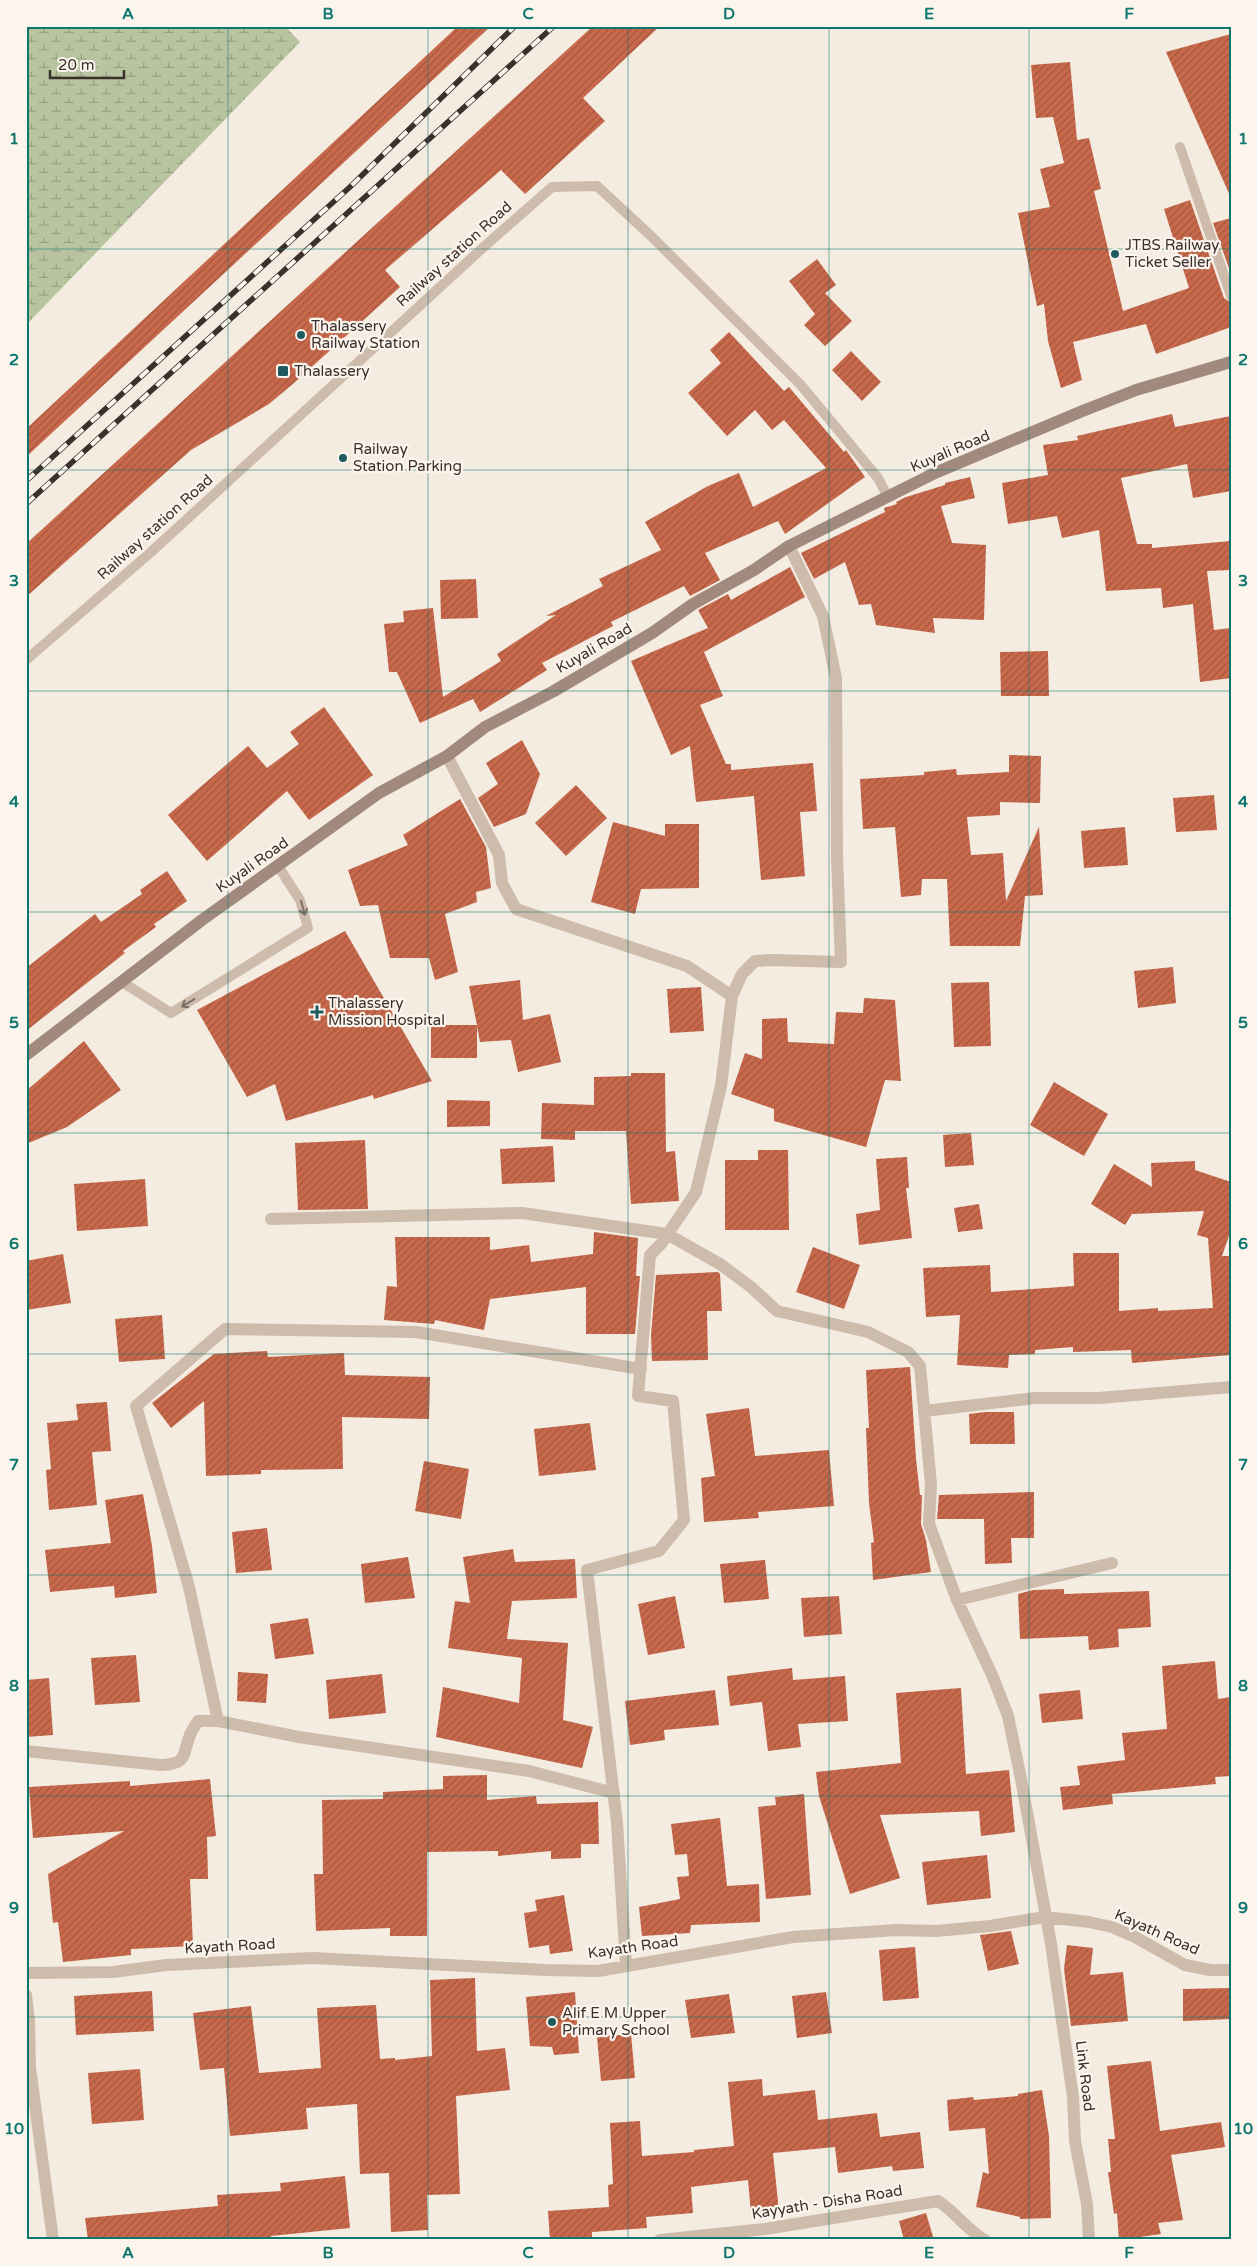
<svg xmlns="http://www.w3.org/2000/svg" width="1257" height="2266" font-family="'Varela Round',sans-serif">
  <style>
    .wetland { fill: url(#wetland-marsh) }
    .building { fill: url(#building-hatch) }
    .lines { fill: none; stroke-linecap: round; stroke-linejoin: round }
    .service { stroke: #cdbbac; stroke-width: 10 }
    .minor { stroke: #cdbbac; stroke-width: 12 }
    .secondary { stroke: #a18a7d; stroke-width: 12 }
    .rail-casing { stroke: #3b302b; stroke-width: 5.5 }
    .rail { stroke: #fbf5ee; stroke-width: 4; stroke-dasharray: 11; stroke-linecap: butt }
    .oneway { stroke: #7d6f65 }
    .grid { fill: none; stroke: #0f766e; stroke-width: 1; stroke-opacity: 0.55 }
    .poi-dot { fill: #1f5a5e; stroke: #fbf5ee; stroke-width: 2 }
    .labels { text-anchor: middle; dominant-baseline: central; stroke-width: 4.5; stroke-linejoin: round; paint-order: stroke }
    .poi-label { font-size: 15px; fill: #3b302b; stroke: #fbf5ee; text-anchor: start }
    .street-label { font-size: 15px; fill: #3b302b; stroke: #fbf5ee }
    .neatline { fill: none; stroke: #0f766e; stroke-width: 2 }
    .grid-label { font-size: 16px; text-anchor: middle; font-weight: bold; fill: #0f766e }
  </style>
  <defs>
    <pattern id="wetland-marsh" width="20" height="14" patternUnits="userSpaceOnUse" patternTransform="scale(1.25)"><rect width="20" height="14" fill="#b8c4a0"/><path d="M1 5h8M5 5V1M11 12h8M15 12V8" fill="none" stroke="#97a083"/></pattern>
    <pattern id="building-hatch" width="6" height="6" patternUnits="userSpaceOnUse" patternTransform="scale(1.25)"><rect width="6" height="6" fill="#c8694b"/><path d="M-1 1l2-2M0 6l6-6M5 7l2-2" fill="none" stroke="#a4573f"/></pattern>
  </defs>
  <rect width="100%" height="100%" fill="#f4ebe1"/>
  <!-- wetland -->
  <path class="wetland" d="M 26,26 L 285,26 L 300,42 L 26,325 Z"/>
  <!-- building -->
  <path class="building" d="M 458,26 L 491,26 L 26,457 L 26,429 Z
    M 593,26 L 660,26 L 583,98 L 605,121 L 525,194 L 501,170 L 385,270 L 400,287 L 294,383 L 269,404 L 191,450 L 26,597 L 26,544 Z
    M 1231,34 L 1231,198 L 1166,52 Z
    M 1070,62 L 1077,140 L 1089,138 L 1101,189 L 1094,191 L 1123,311 L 1189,288 L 1164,209 L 1190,200 L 1224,298 L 1231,303 L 1231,327 L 1156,354 L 1146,324 L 1073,342 L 1082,380 L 1061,388 L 1048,341 L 1044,304 L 1037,306 L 1018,213 L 1050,207 L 1040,169 L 1064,163 L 1053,117 L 1036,118 L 1031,65 Z
    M 1231,218 L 1231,274 L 1213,223 Z
    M 817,259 L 836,285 L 825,293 L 852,321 L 825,346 L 804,325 L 815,314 L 789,281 Z
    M 729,332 L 784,391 L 789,387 L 844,452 L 846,450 L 865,477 L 785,534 L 778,521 L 705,553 L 720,580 L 690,596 L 684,586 L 611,622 L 613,626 L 542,663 L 547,670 L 480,712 L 473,699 L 420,723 L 397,672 L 389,672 L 384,624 L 404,622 L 403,611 L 433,608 L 443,697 L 501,661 L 497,654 L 556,615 L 546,616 L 603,586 L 599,579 L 661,550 L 645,522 L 708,486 L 739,473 L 753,507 L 826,468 L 784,420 L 772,430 L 755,410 L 727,436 L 688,393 L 721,363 L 710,350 Z
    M 851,351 L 881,382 L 862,401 L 832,370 Z
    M 1172,414 L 1175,427 L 1231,416 L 1231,491 L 1193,498 L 1187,464 L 1121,478 L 1137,544 L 1152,544 L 1152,548 L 1231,541 L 1231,570 L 1207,571 L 1214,630 L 1231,628 L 1231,678 L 1200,682 L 1193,604 L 1163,608 L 1161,588 L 1106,591 L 1099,530 L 1062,538 L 1057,516 L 1008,524 L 1002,483 L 1048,475 L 1043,445 L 1078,440 L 1077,436 Z
    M 970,477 L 975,498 L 941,506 L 952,543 L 986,545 L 984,620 L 933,618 L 935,633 L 876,625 L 871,604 L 859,605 L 845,562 L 814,579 L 801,553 L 885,512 L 884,508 L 897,504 L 896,502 L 906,497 L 945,485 L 945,483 Z
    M 790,567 L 805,597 L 704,652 L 723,696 L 700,705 L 726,764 L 731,764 L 731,770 L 813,763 L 817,811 L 800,812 L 805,876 L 761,880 L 754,796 L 696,802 L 690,746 L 671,755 L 631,661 L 708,628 L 698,610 L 728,594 L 731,600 Z
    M 476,579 L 478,618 L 441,619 L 440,580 Z
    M 1048,651 L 1049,696 L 1001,696 L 1000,652 Z
    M 324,707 L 373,775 L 309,820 L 287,791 L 207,861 L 168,815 L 248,746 L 267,768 L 299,744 L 290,732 Z
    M 522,740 L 540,774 L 526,814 L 494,827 L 478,798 L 498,784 L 486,763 Z
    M 1009,755 L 1041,756 L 1040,803 L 1000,802 L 1000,815 L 967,817 L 971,855 L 1003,853 L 1006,901 L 1039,827 L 1043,895 L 1025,896 L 1020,946 L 950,946 L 947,879 L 922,879 L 921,895 L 901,897 L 895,827 L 863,829 L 860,779 L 924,775 L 924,772 L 956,769 L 957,775 L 1009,772 Z
    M 576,785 L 607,818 L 566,856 L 535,823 Z
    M 1214,795 L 1217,830 L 1176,832 L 1173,798 Z
    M 460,799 L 486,847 L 491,888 L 476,892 L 477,902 L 445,914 L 458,972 L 435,980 L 429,958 L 390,958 L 378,905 L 360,906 L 348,870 L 408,845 L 403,835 Z
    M 613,822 L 665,836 L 665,824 L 699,824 L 699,888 L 641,889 L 635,914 L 591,902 Z
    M 1125,827 L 1128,865 L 1084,868 L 1081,831 Z
    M 167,871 L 187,901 L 154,924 L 156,927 L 123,951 L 125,953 L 26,1031 L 26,968 L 95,914 L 101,922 L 142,894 L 140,890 Z
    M 345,931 L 432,1081 L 374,1099 L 373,1095 L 286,1121 L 275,1084 L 247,1097 L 197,1010 Z
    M 1173,967 L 1176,1003 L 1138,1008 L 1134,971 Z
    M 520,980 L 523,1020 L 550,1014 L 561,1062 L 518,1072 L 511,1040 L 480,1042 L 477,1026 L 477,1058 L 431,1058 L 431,1025 L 477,1025 L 469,986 Z
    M 989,982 L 991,1046 L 954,1047 L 951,983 Z
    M 701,987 L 704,1031 L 670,1033 L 667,989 Z
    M 864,998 L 895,1000 L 901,1081 L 885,1080 L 866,1147 L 774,1121 L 774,1109 L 731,1094 L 745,1053 L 762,1059 L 762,1019 L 787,1018 L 788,1042 L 834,1044 L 836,1012 L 863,1013 Z
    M 84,1041 L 121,1090 L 67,1127 L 26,1144 L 26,1091 Z
    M 631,1073 L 665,1073 L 666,1152 L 675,1151 L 679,1201 L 631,1204 L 626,1131 L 575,1131 L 575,1140 L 541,1139 L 542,1103 L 594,1105 L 594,1077 L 631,1076 Z
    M 1054,1082 L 1108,1114 L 1084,1156 L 1030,1125 Z
    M 447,1100 L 490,1101 L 490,1126 L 447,1127 Z
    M 971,1133 L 974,1165 L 945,1167 L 943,1135 Z
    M 365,1140 L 368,1209 L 298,1210 L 295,1143 Z
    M 553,1146 L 555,1182 L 502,1184 L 500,1149 Z
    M 758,1150 L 788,1150 L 789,1230 L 725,1230 L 725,1160 L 758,1160 Z
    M 907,1157 L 909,1188 L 906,1188 L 912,1238 L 859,1245 L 856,1214 L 880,1210 L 876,1159 Z
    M 1195,1161 L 1195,1170 L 1231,1182 L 1231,1230 L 1222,1256 L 1231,1256 L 1231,1355 L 1132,1363 L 1131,1350 L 1073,1352 L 1073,1347 L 1035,1350 L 1035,1354 L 1009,1355 L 1008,1368 L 957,1365 L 960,1315 L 926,1317 L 923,1268 L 990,1265 L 991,1292 L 1074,1286 L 1073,1253 L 1119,1253 L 1119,1311 L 1158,1308 L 1158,1311 L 1213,1308 L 1208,1238 L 1197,1235 L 1204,1211 L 1132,1214 L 1125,1225 L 1091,1204 L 1114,1164 L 1152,1187 L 1151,1163 Z
    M 145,1179 L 148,1226 L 77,1231 L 74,1184 Z
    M 979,1204 L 983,1229 L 958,1232 L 954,1208 Z
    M 594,1232 L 638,1238 L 636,1276 L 640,1276 L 635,1334 L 586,1334 L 586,1287 L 490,1299 L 484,1330 L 435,1320 L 434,1324 L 384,1320 L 387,1286 L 397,1287 L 395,1237 L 490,1237 L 490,1250 L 529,1245 L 531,1262 L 593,1254 Z
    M 813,1247 L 860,1265 L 844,1309 L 796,1292 Z
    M 63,1254 L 71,1303 L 26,1310 L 26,1261 Z
    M 718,1272 L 720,1274 L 722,1311 L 707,1311 L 708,1360 L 652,1361 L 651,1335 L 656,1275 Z
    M 162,1315 L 165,1359 L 119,1362 L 115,1319 Z
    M 267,1351 L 268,1357 L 344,1353 L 345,1375 L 430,1377 L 429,1419 L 342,1417 L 343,1469 L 261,1470 L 261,1474 L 206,1476 L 204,1401 L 171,1428 L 152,1403 L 214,1354 Z
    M 910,1367 L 916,1459 L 920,1495 L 922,1495 L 921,1524 L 926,1540 L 931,1572 L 873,1580 L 871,1543 L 874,1542 L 869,1503 L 866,1428 L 869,1428 L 866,1370 Z
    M 107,1402 L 111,1451 L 92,1452 L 97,1505 L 49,1510 L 46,1470 L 51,1469 L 47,1423 L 78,1420 L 76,1404 Z
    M 749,1408 L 755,1456 L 829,1450 L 834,1506 L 758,1512 L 759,1518 L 704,1522 L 701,1478 L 715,1476 L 706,1414 Z
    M 985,1412 L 1014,1412 L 1015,1444 L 970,1444 L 969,1414 Z
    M 590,1423 L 596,1470 L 539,1476 L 534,1429 Z
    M 424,1461 L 469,1469 L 461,1519 L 415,1511 Z
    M 1034,1492 L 1034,1538 L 1011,1538 L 1012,1563 L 985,1564 L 984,1519 L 937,1519 L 939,1495 Z
    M 143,1494 L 152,1546 L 157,1593 L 115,1598 L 114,1586 L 50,1592 L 45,1550 L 111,1543 L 105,1500 Z
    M 267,1528 L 272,1570 L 236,1573 L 232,1532 Z
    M 513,1549 L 515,1562 L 575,1559 L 577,1598 L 512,1601 L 507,1639 L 568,1643 L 563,1720 L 593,1727 L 582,1768 L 436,1737 L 443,1687 L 519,1703 L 522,1658 L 448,1648 L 455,1601 L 470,1603 L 463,1557 Z
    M 408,1557 L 415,1598 L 365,1603 L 361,1564 Z
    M 765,1560 L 769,1599 L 724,1603 L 720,1564 Z
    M 1064,1589 L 1064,1594 L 1149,1591 L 1151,1627 L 1118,1629 L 1119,1647 L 1089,1650 L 1088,1636 L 1020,1639 L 1018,1594 L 1033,1590 Z
    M 675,1596 L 685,1648 L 648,1655 L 638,1604 Z
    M 839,1596 L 842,1634 L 804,1637 L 801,1598 Z
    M 308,1618 L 314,1654 L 275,1659 L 270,1624 Z
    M 136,1655 L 140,1702 L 95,1705 L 91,1658 Z
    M 1215,1661 L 1218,1699 L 1231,1697 L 1231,1776 L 1215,1777 L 1216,1784 L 1112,1794 L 1113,1804 L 1063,1810 L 1060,1787 L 1080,1785 L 1077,1766 L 1125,1760 L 1122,1733 L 1167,1729 L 1162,1666 Z
    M 792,1668 L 793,1680 L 845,1676 L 848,1721 L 798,1724 L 801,1747 L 768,1751 L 762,1702 L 730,1706 L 727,1676 Z
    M 238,1672 L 268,1674 L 266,1703 L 237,1701 Z
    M 382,1674 L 386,1713 L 329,1719 L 326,1680 Z
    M 49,1678 L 53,1735 L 26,1737 L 26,1680 Z
    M 961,1688 L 966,1774 L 1009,1770 L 1015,1832 L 981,1836 L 979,1811 L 880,1815 L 900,1878 L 850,1894 L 819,1796 L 816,1772 L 901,1763 L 896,1693 Z
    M 715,1690 L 719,1725 L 664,1730 L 665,1740 L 630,1745 L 625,1701 Z
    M 1080,1690 L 1083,1719 L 1042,1723 L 1039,1694 Z
    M 487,1775 L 487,1800 L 536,1796 L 537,1804 L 598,1802 L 599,1844 L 581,1844 L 581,1858 L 551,1859 L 551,1851 L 498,1856 L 498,1851 L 427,1852 L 427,1936 L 390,1936 L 390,1928 L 316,1931 L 314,1874 L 323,1874 L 322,1800 L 383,1799 L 383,1792 L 443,1789 L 443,1776 Z
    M 210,1779 L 216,1836 L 207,1837 L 208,1879 L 190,1879 L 193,1946 L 131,1949 L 131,1955 L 63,1962 L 58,1922 L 53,1923 L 48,1874 L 124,1831 L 33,1838 L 29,1787 L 130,1781 L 130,1786 Z
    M 804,1794 L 811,1895 L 766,1899 L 758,1807 L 776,1805 L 775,1797 Z
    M 720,1818 L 727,1886 L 759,1884 L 760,1922 L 691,1925 L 690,1933 L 642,1936 L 639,1907 L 680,1899 L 677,1877 L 689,1876 L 687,1854 L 675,1855 L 671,1824 Z
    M 987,1855 L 991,1898 L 927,1905 L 922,1862 Z
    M 564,1895 L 573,1951 L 550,1954 L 549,1945 L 529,1948 L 524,1913 L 537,1911 L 535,1900 Z
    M 1011,1931 L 1019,1964 L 988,1971 L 980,1935 Z
    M 1067,1945 L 1093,1948 L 1090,1975 L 1123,1972 L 1128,2021 L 1071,2026 L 1064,1969 Z
    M 915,1947 L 919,1998 L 883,2001 L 879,1950 Z
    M 475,1978 L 477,2051 L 505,2048 L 510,2090 L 456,2096 L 460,2194 L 427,2195 L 428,2230 L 391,2232 L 389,2173 L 360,2174 L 357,2104 L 306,2108 L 308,2129 L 230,2136 L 224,2068 L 200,2070 L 193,2013 L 251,2006 L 259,2073 L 321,2068 L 317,2008 L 376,2005 L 380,2059 L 395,2058 L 395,2060 L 432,2056 L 430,1980 Z
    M 1231,1988 L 1231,2019 L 1183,2021 L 1183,1989 Z
    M 152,1991 L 154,2031 L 76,2035 L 74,1996 Z
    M 575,1992 L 579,2053 L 554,2055 L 552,2047 L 530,2046 L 526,1997 Z
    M 826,1992 L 832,2033 L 797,2038 L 792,1996 Z
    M 729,1994 L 735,2033 L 691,2038 L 685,2000 Z
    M 631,2034 L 635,2078 L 601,2081 L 597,2037 Z
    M 1151,2061 L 1160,2131 L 1221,2122 L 1225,2147 L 1171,2155 L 1183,2220 L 1158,2223 L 1161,2234 L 1119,2240 L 1117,2213 L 1114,2214 L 1108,2172 L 1111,2172 L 1108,2139 L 1115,2139 L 1107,2066 Z
    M 140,2069 L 144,2120 L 92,2124 L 88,2073 Z
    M 762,2079 L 763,2096 L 815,2090 L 818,2120 L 877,2113 L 880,2137 L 920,2132 L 924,2168 L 893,2171 L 892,2166 L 838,2173 L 835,2147 L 773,2153 L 779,2212 L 751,2214 L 748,2180 L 691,2187 L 693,2213 L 646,2217 L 647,2228 L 592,2232 L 592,2240 L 550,2240 L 548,2211 L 609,2207 L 608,2185 L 613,2184 L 610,2123 L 640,2121 L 642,2156 L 694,2152 L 694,2150 L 734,2146 L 728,2082 Z
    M 1042,2090 L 1049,2136 L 1051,2218 L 1020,2219 L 1020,2217 L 976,2207 L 983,2172 L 989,2174 L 985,2128 L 949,2131 L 947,2100 L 973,2097 L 974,2100 L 1018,2096 L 1018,2094 Z
    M 345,2176 L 350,2228 L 271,2236 L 271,2240 L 88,2240 L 85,2218 L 218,2206 L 217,2195 L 281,2191 L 280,2183 Z
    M 926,2213 L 934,2240 L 904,2240 L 899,2221 Z"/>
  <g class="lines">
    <!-- service -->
    <path class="service" d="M 1180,147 L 1231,296
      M 26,660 L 150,553 L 487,244 L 552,187 L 597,186 L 651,236 L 800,384 L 878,478 L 888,497
      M 122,982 L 171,1013 L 308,928 L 300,900 L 278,866"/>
    <!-- minor -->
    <path class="minor" d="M 447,756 L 499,855 L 502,883 L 516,909 L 687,966 L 732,996
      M 271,1219 L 522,1213 L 667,1234 L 720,1264 L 751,1287 L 777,1311 L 868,1332 L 908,1352 L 920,1366 L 931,1484 L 929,1524 L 957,1600 L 993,1677 L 1008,1716 L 1021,1779 L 1051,1944 L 1073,2097 L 1075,2141 L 1087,2204 L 1089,2240
      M 924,1411 L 1035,1398 L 1099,1398 L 1231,1387
      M 957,1600 L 1112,1563
      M 218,1721 L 189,1587 L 136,1406 L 225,1329 L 416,1332 L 641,1369
      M 26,1751 L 160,1765 C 188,1764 182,1756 190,1735 C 192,1730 195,1726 198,1721 L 218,1721 L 299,1737 L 529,1771 L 614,1793
      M 626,1965 L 617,1823 L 587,1570 L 659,1551 L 684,1520 L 673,1401 L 638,1396 L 650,1255 L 661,1244 L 696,1192 L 721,1086 L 732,996 L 742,974 L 755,961 L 771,960 L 841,962 L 837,857 L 836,678 L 823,616 L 789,546
      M 26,1973 L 113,1972 L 166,1965 L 313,1958 L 545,1970 L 598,1971 L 793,1937 L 896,1930 L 936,1931 L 990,1926 L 1045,1917 L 1089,1922 L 1112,1927 L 1135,1937 L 1185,1965 L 1210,1970 L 1231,1970
      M 26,1995 L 29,2021 L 30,2067 L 53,2240
      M 660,2240 L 765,2229 L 938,2201 C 956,2212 966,2230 985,2240"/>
    <!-- secondary -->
    <path class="secondary" d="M 26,1055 L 202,920 L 379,793 L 447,756 L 485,727 L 554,691 L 652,633 L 693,604 L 754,570 L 789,546 L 935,473 L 1080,412 L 1136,390 L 1231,362"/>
    <!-- rail casing -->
    <g class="rail-casing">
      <path id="rail" d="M 26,481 L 351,186 L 515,26
        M 26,504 L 554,26"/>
    </g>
    <!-- rail -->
    <use href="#rail" class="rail"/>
  </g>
  <!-- one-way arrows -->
  <defs><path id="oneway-shaft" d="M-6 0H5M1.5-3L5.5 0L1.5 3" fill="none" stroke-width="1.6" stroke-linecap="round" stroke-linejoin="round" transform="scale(1.25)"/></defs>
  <g class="oneway">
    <use href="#oneway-shaft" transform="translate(303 908) rotate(74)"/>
    <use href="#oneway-shaft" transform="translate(188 1003) rotate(149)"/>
  </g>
  <!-- grid -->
  <path class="grid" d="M 228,26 L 228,2240M 428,26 L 428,2240M 628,26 L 628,2240M 829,26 L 829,2240M 1029,26 L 1029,2240M 26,249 L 1231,249M 26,470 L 1231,470M 26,691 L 1231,691M 26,912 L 1231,912M 26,1133 L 1231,1133M 26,1354 L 1231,1354M 26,1575 L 1231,1575M 26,1796 L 1231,1796M 26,2017 L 1231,2017"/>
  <!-- markers -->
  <g class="poi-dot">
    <circle cx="1115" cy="254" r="5"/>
    <circle cx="301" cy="335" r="5"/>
    <rect x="277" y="365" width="12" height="12" rx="2.5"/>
    <circle cx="343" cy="458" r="5"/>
    <path d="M314.5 1004.5h5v5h5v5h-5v5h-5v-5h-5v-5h5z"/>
    <circle cx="552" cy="2022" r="5"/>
  </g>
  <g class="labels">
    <!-- poi labels -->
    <g class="poi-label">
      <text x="1125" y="245">JTBS Railway<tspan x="1125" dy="17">Ticket Seller</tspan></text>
      <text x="311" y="326">Thalassery<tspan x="311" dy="17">Railway Station</tspan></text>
      <text x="294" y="371">Thalassery</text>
      <text x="353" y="449">Railway<tspan x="353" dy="17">Station Parking</tspan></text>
      <text x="328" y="1003">Thalassery<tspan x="328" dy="17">Mission Hospital</tspan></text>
      <text x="562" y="2013">Alif E M Upper<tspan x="562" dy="17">Primary School</tspan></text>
    </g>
    <!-- street labels -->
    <g class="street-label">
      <text transform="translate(454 254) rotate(-42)">Railway station Road</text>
      <text transform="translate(950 451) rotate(-23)">Kuyali Road</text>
      <text transform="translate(155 527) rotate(-42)">Railway station Road</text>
      <text transform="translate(594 648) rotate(-30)">Kuyali Road</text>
      <text transform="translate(252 865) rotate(-35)">Kuyali Road</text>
      <text transform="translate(1157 1932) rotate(24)">Kayath Road</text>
      <text transform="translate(230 1946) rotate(-3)">Kayath Road</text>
      <text transform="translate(633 1947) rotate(-8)">Kayath Road</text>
      <text transform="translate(1085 2076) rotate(83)">Link Road</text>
      <text transform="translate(827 2202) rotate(-9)">Kayyath - Disha Road</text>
    </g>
  </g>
  <!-- border -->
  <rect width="1257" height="2266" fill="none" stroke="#fbf5ee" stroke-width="55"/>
  <!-- scale -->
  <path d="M50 70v8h74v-8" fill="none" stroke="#3b302b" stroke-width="2.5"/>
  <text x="58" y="70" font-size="15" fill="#3b302b" stroke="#fbf5ee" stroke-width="4" paint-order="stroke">20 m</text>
  <rect x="28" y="28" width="1202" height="2210" class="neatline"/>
  <g class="grid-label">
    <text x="128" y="19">A</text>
    <text x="328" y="19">B</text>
    <text x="528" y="19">C</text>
    <text x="729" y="19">D</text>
    <text x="929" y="19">E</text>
    <text x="1129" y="19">F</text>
    <text x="14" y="144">1</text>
    <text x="1243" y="144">1</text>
    <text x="14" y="365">2</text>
    <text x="1243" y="365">2</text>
    <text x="14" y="586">3</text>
    <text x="1243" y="586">3</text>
    <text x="14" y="807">4</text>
    <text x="1243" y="807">4</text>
    <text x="14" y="1028">5</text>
    <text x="1243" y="1028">5</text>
    <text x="14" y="1249">6</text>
    <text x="1243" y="1249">6</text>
    <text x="14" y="1470">7</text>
    <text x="1243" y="1470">7</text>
    <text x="14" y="1691">8</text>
    <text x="1243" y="1691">8</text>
    <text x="14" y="1913">9</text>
    <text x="1243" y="1913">9</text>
    <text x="14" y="2134">10</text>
    <text x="1243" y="2134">10</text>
    <text x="128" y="2258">A</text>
    <text x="328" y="2258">B</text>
    <text x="528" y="2258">C</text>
    <text x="729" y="2258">D</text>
    <text x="929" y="2258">E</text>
    <text x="1129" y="2258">F</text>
  </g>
</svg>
